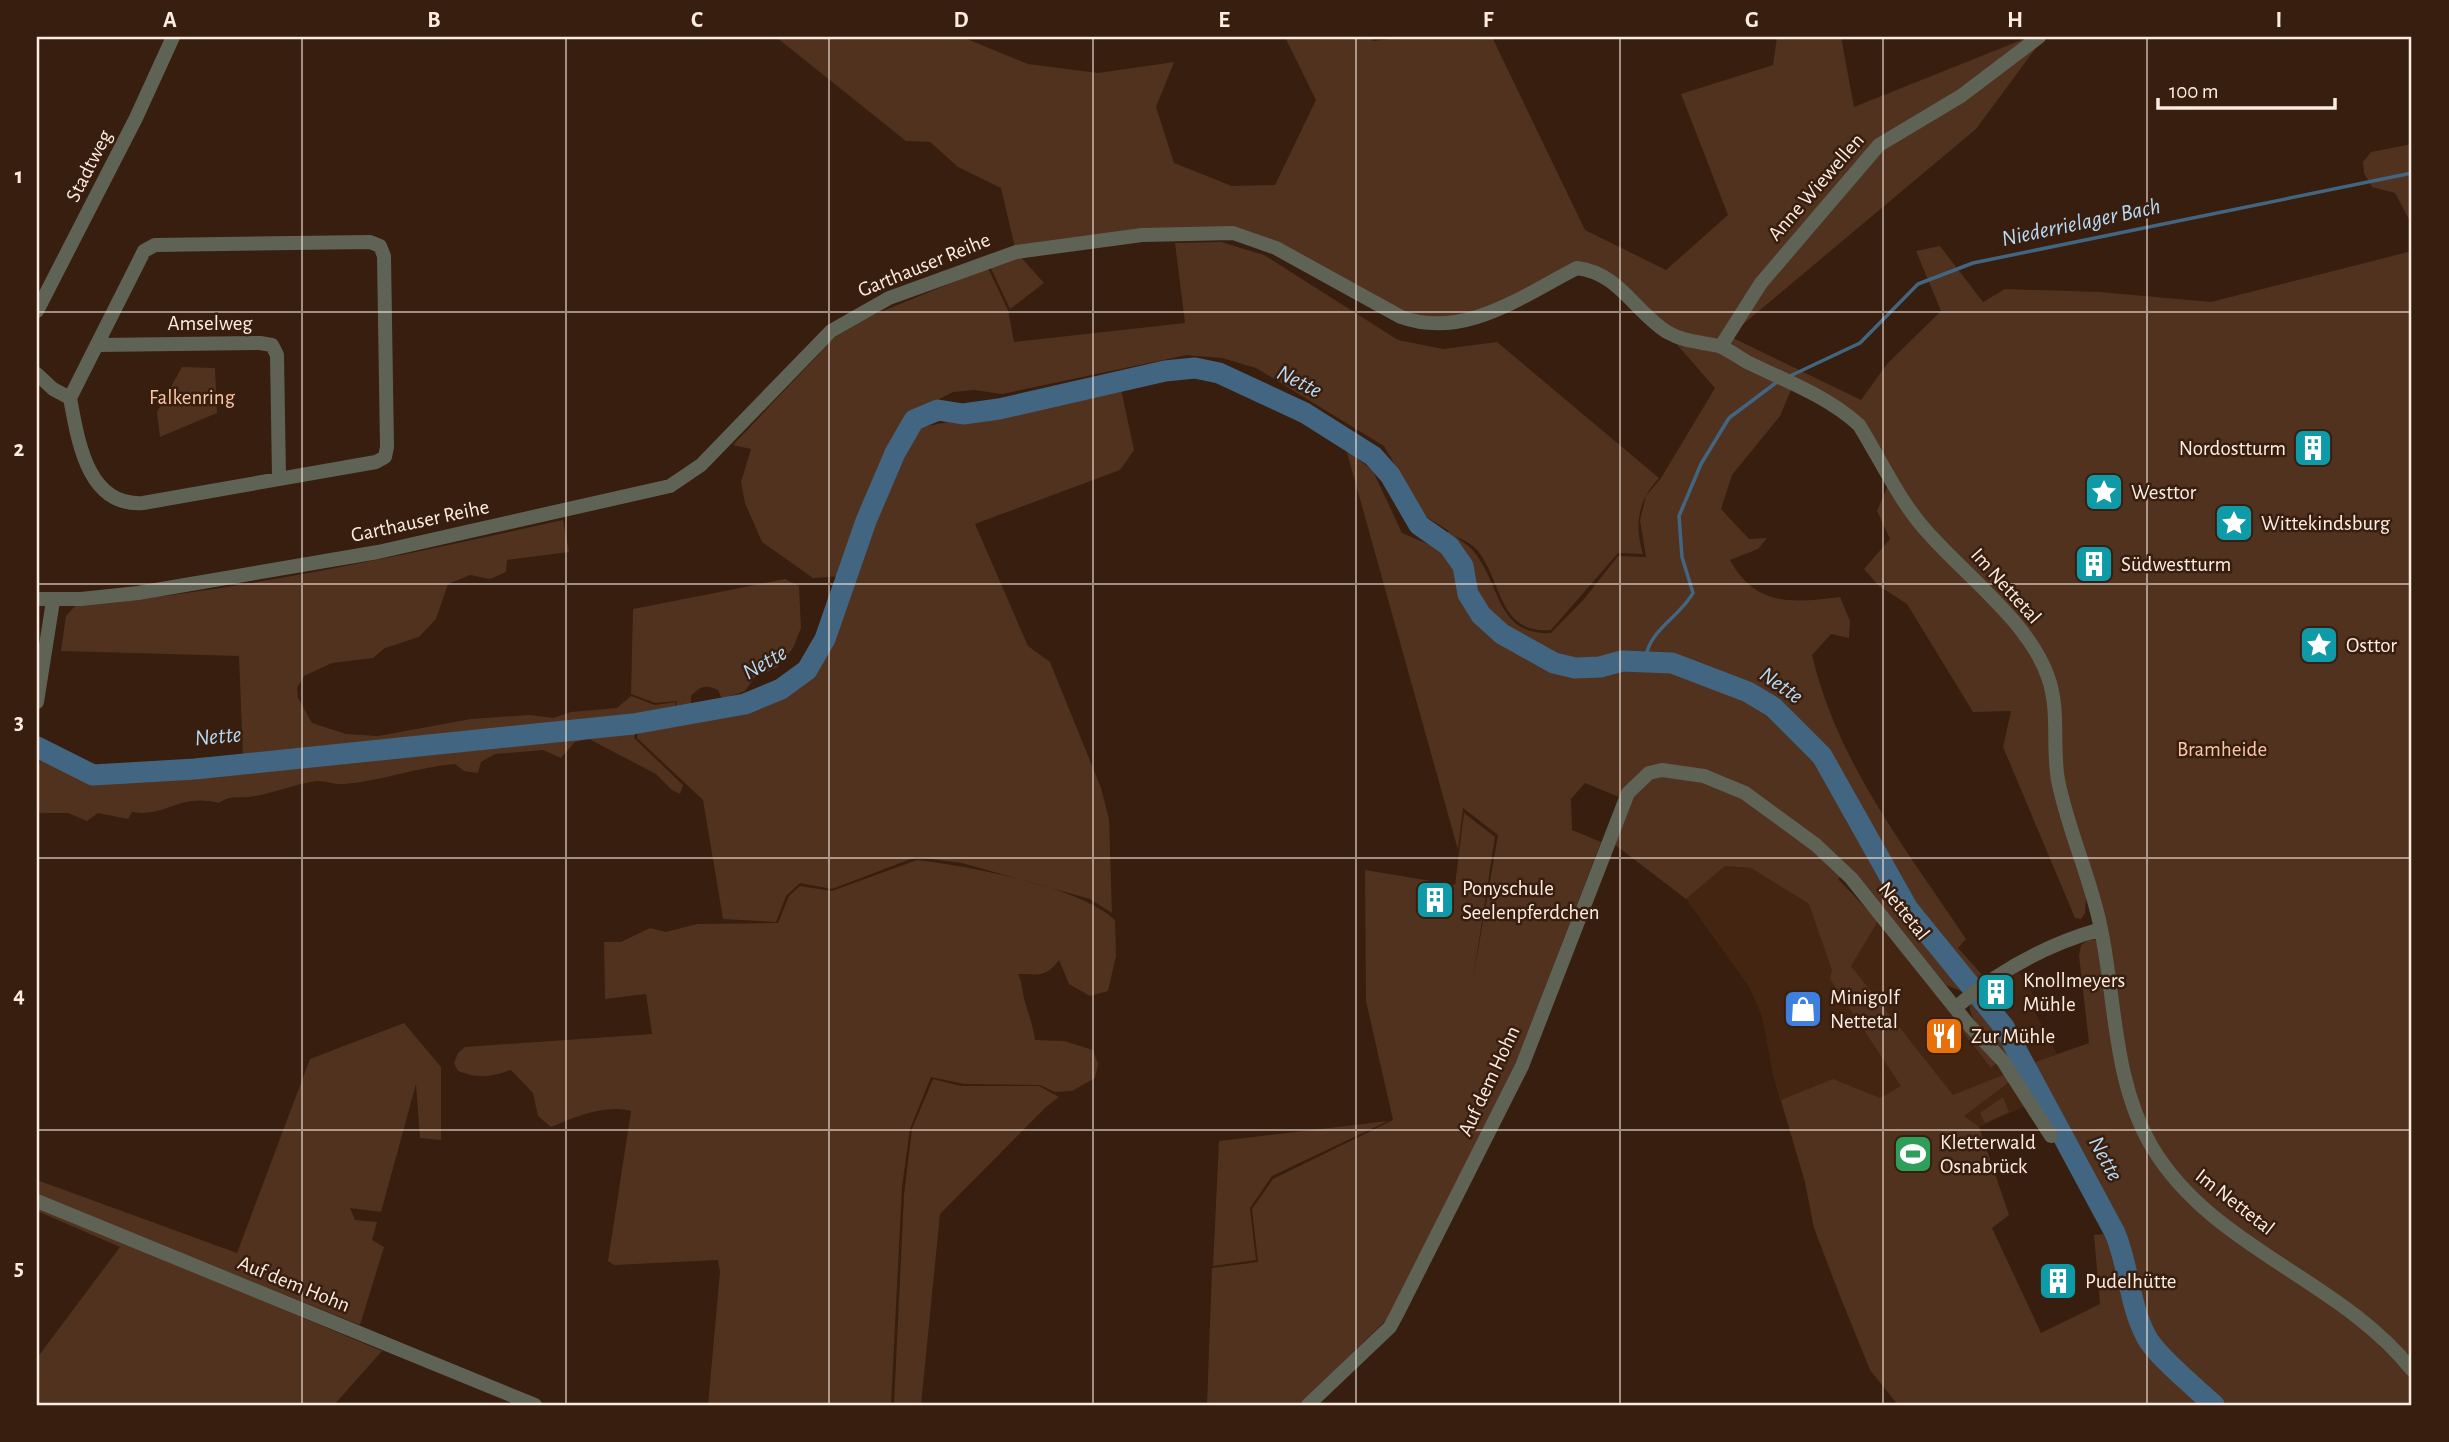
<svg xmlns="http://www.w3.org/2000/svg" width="2449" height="1442" font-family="'Alegreya Sans',sans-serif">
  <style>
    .built { fill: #442511 }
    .green { fill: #51321f; fill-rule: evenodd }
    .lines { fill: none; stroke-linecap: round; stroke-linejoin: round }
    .stream { stroke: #426681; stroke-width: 3.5 }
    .river { stroke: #426681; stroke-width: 21 }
    .minor { stroke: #5f6356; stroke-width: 14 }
    .grid { fill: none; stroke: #fdece2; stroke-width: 2; stroke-opacity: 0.55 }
    .labels { text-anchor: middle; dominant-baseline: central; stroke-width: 5; stroke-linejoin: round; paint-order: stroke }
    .street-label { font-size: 21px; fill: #fdece2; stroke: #371e0e }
    .park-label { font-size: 21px; fill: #f9c6a7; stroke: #371e0e }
    .poi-label { font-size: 21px; fill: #fdece2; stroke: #371e0e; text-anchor: start }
    .water-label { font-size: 23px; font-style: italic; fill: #b8dcf7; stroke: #371e0e }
    .neatline { fill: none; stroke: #fdece2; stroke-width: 2.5 }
    .grid-label { font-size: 23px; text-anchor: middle; font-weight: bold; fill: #fdece2 }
  </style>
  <rect width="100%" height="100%" fill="#371e0e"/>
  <!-- built -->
  <path class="built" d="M 1725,866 L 1751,868 L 1809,904 L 1878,921 L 2000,1061 L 2028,1105 L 1979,1127 L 2009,1215 L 1814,1228 L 1805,1182 L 1773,1076 L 1762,1016 L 1749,987 L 1686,899 Z
    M 2018,970 L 2035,998 L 2030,1002 L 2057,1054 L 2029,1064 L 2008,1025 L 1980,993 Z"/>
  <!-- green -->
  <path class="green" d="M 776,37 L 962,37 L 1028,64 L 1098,73 L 1174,62 L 1156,107 L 1174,163 L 1232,186 L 1275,185 L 1316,100 L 1285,37 L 1369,37 L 1373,41 L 1405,37 L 1492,37 L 1585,230 L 1666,270 L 1728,215 L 1681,94 L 1773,65 L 1777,37 L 1841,37 L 1854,107 L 2029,37 L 2044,37 L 1976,129 L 1729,336 L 1861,400 L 1887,364 L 1941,311 L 1916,251 L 1940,246 L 1983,302 L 2005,289 L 2100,292 L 2211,302 L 2412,251 L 2412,1405 L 1898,1405 L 1870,1370 L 1838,1291 L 1814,1228 L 1805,1182 L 1781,1100 L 1833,1079 L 1880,1098 L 1901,1086 L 1830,979 L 1832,970 L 1809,904 L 1751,868 L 1725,866 L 1686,899 L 1614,844 L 1631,802 L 1585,783 L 1571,799 L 1572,830 L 1601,842 L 1517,1060 L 1387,1319 L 1300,1405 L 1207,1405 L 1212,1268 L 1258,1262 L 1252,1209 L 1273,1179 L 1393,1120 L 1366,1001 L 1365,870 L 1455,885 L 1464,813 L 1495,837 L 1473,979 L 1498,835 L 1463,808 L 1458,850 L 1346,449 L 1373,471 L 1402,533 L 1430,545 L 1449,531 L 1425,516 L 1384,446 L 1256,368 L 1222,358 L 1187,355 L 1002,394 L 974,390 L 953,392 L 908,415 L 860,521 L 842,576 L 813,578 L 762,542 L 745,503 L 741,482 L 751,449 L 733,445 L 835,337 L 873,315 L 988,268 L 1008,310 L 1014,342 L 1185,323 L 1175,243 L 1221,242 L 1264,255 L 1398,340 L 1443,349 L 1497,342 L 1659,478 C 1638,500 1634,525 1643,554 L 1618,553 L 1551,630 C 1498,634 1503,583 1478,551 C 1473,544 1462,539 1455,536 C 1461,541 1470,546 1475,553 C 1501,586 1497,636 1551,633 L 1585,598 L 1618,556 L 1646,557 L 1640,520 L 1646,496 L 1661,478 L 1715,388 L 1666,332 L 1591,270 L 1489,314 L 1420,324 L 1233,233 L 1017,253 L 1044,283 L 1010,309 L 987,260 L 1016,252 L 1001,188 L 958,167 L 930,142 L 906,141 ZM 1793,385 L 1859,425 L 1892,476 L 1877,511 L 1890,539 L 1864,569 L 1879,586 L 1907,604 L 1973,712 L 2011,711 L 2003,747 L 2075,918 L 2081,919 L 2085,913 L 2086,897 L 2109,946 L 2091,938 L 2081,945 L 2079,956 L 2089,1043 L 2029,1064 L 2120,1232 L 2123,1251 L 2115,1233 L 2094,1235 L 2100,1304 L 2041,1333 L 1992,1228 L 2009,1215 L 1979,1127 L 1964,1116 L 2012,1080 L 2008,1073 L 1953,1095 L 1851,966 L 1878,921 L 1838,879 L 1850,868 L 1946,985 L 1966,993 L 1984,977 L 1958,948 L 1966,939 C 1906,849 1837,762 1812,655 L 1831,634 L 1849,638 L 1850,621 L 1840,597 C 1793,603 1756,607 1730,560 L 1758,549 L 1767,538 L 1749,539 L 1721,509 L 1732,475 L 1780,416 Z
    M 2412,144 L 2412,225 L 2395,193 L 2372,187 L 2364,173 L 2363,162 L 2371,152 Z
    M 182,367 L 215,368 L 217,413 L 160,437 L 157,412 Z
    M 1121,389 L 1134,450 L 1120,470 L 975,524 L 1028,646 L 1050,662 L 1101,788 L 1109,819 L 1112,913 L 1090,899 L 962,863 L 916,857 L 832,889 L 800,883 L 786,896 L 776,922 L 723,919 L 703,800 L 637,738 L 638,732 C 688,723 763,717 801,680 C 808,673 815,663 821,655 L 908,436 L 917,428 Z
    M 563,520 L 569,552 L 507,560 L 506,572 L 490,579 L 470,575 L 448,584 L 436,619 L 419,637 L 385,648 L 373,658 L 332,663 L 304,676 L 297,688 L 298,698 L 312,723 L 346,734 L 378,736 L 471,719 L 530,715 L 553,718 L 571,712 L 617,708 L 631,696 L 655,705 L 676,702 L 674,710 L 636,731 L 634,738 L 683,785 L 680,794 L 672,790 L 656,774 L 589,739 L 575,742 L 561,758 L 543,750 L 495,754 L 481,762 L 478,773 L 464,771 L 455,764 C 418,767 381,781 344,784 C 335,785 326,781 317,781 C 294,784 269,795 249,797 C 236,798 230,795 219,803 C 177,793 167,818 132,812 L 128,819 L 98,813 L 87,821 L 68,813 L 41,813 L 37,809 L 37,772 L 45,748 L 95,771 L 193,764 L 243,757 L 239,656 L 61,651 L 66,616 L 75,606 C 239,591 402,556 563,520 Z
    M 785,579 L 799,586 L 801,628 L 793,648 L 778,667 L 755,677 L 745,691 L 722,699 L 718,690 C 706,684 700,686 691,696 L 691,706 L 676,708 L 677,701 L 655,703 L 631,694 L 633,609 Z
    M 917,860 C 967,866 1079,886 1115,920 L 1116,956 L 1108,991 L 1090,996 L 1069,984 L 1059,960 C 1046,978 1039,974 1018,974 C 1023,984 1022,992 1025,1002 C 1029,1015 1033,1026 1035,1040 L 1064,1041 L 1093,1050 L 1098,1064 L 1095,1078 L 1072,1091 L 1055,1092 L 1040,1085 L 964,1084 L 931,1077 L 910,1129 L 902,1187 L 891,1405 L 708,1405 L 720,1272 L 718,1260 L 614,1265 L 608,1261 L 631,1111 C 605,1104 575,1117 551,1127 L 538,1116 L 533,1093 L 511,1070 C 491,1077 479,1079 458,1071 L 454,1063 L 458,1053 L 465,1047 L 652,1034 L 646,994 L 605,999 L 604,942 L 621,942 L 650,928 L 666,932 L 697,924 L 778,923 L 789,896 L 800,886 L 832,891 Z
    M 1973,1000 L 2000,1029 L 2107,1224 L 2104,1226 L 2100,1224 C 2071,1168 2044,1111 2008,1059 C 1996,1043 1967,1024 1970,1003 Z
    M 404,1023 L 441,1067 L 441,1140 L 420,1138 L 416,1084 L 381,1212 L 350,1208 L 355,1220 L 377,1222 L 372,1240 L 384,1247 L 360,1325 L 37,1195 L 37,1180 L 237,1253 L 310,1059 Z
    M 1966,1028 L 1998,1061 L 1991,1068 L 1962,1031 Z
    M 933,1079 L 961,1086 L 1039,1086 L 1059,1097 L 1046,1107 L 940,1214 L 921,1405 L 894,1405 L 904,1195 L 912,1129 Z
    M 2003,1097 L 2009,1112 L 1985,1123 L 1980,1113 Z
    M 1388,1121 L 1272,1176 L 1250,1208 L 1256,1260 L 1213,1266 L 1219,1141 Z
    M 37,1206 L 382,1351 L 334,1405 L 37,1405 L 37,1358 L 120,1247 L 37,1211 Z"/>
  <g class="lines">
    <!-- stream -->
    <path class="stream" d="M 1790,376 L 1860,343 L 1918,284 L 1973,263 L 2412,173
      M 1645,660 C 1649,629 1679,618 1693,593 L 1682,557 L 1679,516 L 1701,464 L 1729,418 L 1777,382"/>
    <!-- river -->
    <path class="river" d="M 37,747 L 93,775 L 195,769 L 633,724 L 745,704 L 781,689 L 807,670 L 825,639 L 866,521 L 895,453 L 914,420 L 938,410 L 963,414 L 999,409 L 1165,371 L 1195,368 L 1219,373 L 1305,413 L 1373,456 L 1390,475 L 1419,525 L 1449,546 L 1463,566 L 1468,594 L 1481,615 L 1502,634 L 1554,663 L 1575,668 L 1600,667 L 1622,661 L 1672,663 L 1748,692 L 1773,707 L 1822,756 L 1908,909 L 2004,1027 L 2115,1233 C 2129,1266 2129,1304 2146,1336 C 2155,1355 2197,1389 2214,1405"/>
    <!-- minor -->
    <path class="minor" d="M 370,242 L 380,246 L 384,256 L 387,447 L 385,457 L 376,462 L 143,503 C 87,507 78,440 70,398 L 144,251 L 155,245 Z
      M 37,311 L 136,118 L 173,37
      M 98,345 L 260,343 L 272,345 L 277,355 L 279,477
      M 1721,346 L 1761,283 L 1879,145 L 1961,96 L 2039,37
      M 37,374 L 53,389 L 70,398
      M 37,599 L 81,599 L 138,593 L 378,552 L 670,486 L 701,465 L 831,331 L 889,298 L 1016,252 L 1142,235 L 1233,233 L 1276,248 L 1401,317 C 1464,340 1522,296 1577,268 C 1619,273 1634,311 1667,332 C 1684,342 1701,342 1719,346 C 1728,349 1738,357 1747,362 C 1786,381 1827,396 1859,425 C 1882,462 1901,505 1931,536 C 1968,577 2030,624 2048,677 C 2060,710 2052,746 2058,780 C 2068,831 2091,878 2101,929 C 2116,1002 2113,1081 2152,1147 C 2212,1248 2340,1279 2412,1370
      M 37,702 L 53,601
      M 1955,1008 C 1997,972 2048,944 2101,929
      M 37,1201 L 535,1405
      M 1308,1405 L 1390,1327 L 1397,1314 L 1522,1066 L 1628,793 L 1649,773 L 1662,770 L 1704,776 L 1745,793 L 1816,845 L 1851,878 L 1968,1024 L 2003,1061 L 2051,1136"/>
  </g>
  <!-- grid -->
  <path class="grid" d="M 302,37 L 302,1405M 566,37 L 566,1405M 829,37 L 829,1405M 1093,37 L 1093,1405M 1356,37 L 1356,1405M 1620,37 L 1620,1405M 1883,37 L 1883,1405M 2147,37 L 2147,1405M 37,312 L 2412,312M 37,584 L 2412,584M 37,858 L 2412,858M 37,1130 L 2412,1130"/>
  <!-- icons -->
  <defs>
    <g id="building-square" transform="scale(2.0125)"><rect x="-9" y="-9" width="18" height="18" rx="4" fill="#0f9aa8" stroke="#371e0e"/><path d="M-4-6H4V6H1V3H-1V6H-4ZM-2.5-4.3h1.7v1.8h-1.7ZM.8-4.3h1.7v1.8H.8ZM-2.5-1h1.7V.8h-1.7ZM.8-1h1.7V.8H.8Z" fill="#fff"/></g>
    <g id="sight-square" transform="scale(2.0125)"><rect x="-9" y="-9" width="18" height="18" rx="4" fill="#0f9aa8" stroke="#371e0e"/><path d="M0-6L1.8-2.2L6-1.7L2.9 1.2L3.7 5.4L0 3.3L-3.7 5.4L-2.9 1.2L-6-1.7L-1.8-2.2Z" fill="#fff"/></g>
    <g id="shop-square" transform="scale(2.0125)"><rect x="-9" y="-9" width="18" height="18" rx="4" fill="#3f7fe0" stroke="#371e0e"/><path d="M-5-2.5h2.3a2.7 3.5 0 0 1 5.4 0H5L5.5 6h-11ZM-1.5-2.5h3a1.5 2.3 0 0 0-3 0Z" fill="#fff"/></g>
    <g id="restaurant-square" transform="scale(2.0125)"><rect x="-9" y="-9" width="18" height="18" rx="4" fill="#e8710a" stroke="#371e0e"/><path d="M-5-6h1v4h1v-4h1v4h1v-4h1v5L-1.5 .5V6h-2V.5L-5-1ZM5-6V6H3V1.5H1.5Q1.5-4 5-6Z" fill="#fff"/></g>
    <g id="stadium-square" transform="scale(2.0125)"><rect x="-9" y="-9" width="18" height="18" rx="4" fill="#2e9e5b" stroke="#371e0e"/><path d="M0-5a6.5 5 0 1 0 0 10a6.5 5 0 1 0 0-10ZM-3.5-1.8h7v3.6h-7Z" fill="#fff"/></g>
  </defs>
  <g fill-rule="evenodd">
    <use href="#building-square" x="2313" y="448"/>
    <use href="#sight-square" x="2104" y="492"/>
    <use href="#sight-square" x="2234" y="523"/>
    <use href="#building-square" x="2094" y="564"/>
    <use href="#sight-square" x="2319" y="645"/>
    <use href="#building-square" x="1435" y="900"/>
    <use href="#building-square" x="1996" y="992"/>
    <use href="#shop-square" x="1803" y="1009"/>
    <use href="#restaurant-square" x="1944" y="1036"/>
    <use href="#stadium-square" x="1913" y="1154"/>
    <use href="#building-square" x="2058" y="1281"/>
  </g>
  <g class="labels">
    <!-- street labels -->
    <g class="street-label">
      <text transform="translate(89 166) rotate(-63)">Stadtweg</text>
      <text transform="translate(1816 187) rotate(-49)">Anne Wiewellen</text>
      <text transform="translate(924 265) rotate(-22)">Garthauser Reihe</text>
      <text x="210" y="323">Amselweg</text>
      <text transform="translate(420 521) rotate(-12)">Garthauser Reihe</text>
      <text transform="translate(2006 586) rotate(48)">Im Nettetal</text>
      <text transform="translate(1904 911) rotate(51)">Nettetal</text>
      <text transform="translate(1489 1081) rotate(-65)">Auf dem Hohn</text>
      <text transform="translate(2235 1202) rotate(38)">Im Nettetal</text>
      <text transform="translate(294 1284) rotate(22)">Auf dem Hohn</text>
    </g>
    <!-- park labels -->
    <g class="park-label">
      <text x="192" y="397">Falkenring</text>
      <text x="2222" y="749">Bramheide</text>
    </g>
    <!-- poi labels -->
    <g class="poi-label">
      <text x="2286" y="448" text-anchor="end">Nordostturm</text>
      <text x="2131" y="492">Westtor</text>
      <text x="2261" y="523">Wittekindsburg</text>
      <text x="2121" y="564">Südwestturm</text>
      <text x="2346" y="645">Osttor</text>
      <text x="1462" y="888">Ponyschule<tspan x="1462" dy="24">Seelenpferdchen</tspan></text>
      <text x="2023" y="980">Knollmeyers<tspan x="2023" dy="24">Mühle</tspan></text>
      <text x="1830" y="997">Minigolf<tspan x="1830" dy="24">Nettetal</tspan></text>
      <text x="1971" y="1036">Zur Mühle</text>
      <text x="1940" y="1142">Kletterwald<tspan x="1940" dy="24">Osnabrück</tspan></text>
      <text x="2085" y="1281">Pudelhütte</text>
    </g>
    <!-- water labels -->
    <g class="water-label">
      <text transform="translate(2081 223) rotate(-12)">Niederrielager Bach</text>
      <text transform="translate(1299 382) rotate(27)">Nette</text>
      <text transform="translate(765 663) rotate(-30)">Nette</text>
      <text transform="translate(1781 686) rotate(35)">Nette</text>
      <text transform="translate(218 737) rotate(-5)">Nette</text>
      <text transform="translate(2105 1159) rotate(62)">Nette</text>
    </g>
  </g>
  <!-- border -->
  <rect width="2449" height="1442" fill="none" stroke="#371e0e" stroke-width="77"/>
  <!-- scale -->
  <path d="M2158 98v10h177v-10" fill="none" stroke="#fdece2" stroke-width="3.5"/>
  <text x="2169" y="98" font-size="21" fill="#fdece2" stroke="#371e0e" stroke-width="5" paint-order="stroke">100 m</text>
  <rect x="38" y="38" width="2372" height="1366" class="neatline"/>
  <g class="grid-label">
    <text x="170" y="27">A</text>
    <text x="434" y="27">B</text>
    <text x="697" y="27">C</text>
    <text x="961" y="27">D</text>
    <text x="1224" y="27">E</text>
    <text x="1488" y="27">F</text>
    <text x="1752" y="27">G</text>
    <text x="2015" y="27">H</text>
    <text x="2279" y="27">I</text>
    <text x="19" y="183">1</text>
    <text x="19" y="456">2</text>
    <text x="19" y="729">3</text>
    <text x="19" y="1002">4</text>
    <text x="19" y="1275">5</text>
  </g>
</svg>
